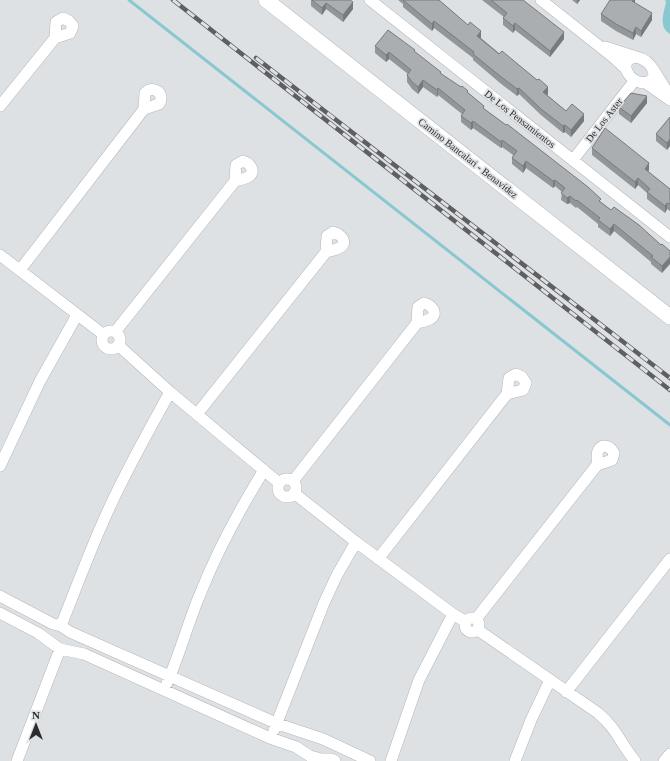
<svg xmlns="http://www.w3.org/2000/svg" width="670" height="761" font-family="'Times New Roman',serif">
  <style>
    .water { fill: #89c8d0 }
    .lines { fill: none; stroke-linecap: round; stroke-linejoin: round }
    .stream { stroke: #89c8d0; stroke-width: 3 }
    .minor-casing { stroke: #b4b6ba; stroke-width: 12 }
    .secondary-casing { stroke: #b4b6ba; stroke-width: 16 }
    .minor { stroke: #fff; stroke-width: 11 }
    .secondary { stroke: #fff; stroke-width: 15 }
    .rail-casing { stroke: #5e5f61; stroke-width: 4.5 }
    .rail { stroke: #dee1e4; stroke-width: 3; stroke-dasharray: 9; stroke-linecap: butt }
    .wall { fill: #939698 }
    .shaded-wall { fill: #787a7c }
    .building { fill: #abaeb1; stroke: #787a7c }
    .labels { text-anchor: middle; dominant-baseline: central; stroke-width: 3.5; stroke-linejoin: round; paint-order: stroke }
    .street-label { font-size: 10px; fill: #2b2c2d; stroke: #dee1e4 }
  </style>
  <rect width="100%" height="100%" fill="#dee1e4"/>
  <!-- water -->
  <path class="water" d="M 665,0 L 670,0 L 670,34 C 658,27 664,12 666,2 Z"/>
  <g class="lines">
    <!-- stream -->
    <path class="stream" d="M 129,0 L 670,425"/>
    <!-- minor casing -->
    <g class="minor-casing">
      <path id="minor" d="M 370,0 L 670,237
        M 541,0 L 613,57 L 626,69
        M 605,47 L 636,57
        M 636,57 C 646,59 655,67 654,77 C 638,96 611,61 636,57 Z
        M 653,69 L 670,96
        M 646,83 L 670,100
        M 0,106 L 55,38 L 56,22 L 63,18 L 69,21 L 73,26 L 70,33 L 55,38
        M 573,160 L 635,80
        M 0,255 L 104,335
        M 20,270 L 144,109 L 159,104 C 166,94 153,84 145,93 L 144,109
        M102 340a9 9 0 1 1 18 0a9 9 0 1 1-18 0Z
        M 115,332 L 235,181 L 236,165 L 243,161 C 250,163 257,172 248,177 C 244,179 239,180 235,181
        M 118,345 L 170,392 L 279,483
        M 197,414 L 326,252 C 330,251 335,250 339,248 C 349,243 341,234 333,232 L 327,236 L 326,252
        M 0,466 L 40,381 L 77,315
        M278 488a9 9 0 1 1 18 0a9 9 0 1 1-18 0Z
        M 293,481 L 417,323 C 421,322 426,321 430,319 C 439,314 432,305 424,303 L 418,307 L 417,323
        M 294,493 L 356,542 L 453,614 L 466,622
        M 378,559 L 507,394 L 509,378 L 516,374 L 522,377 L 526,383 L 523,390 L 507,394
        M 0,596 L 53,624 L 61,626 L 70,632 L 278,724 L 323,739 L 370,761
        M 0,613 L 38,633 L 60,649 L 84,654 L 270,738 L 296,747 L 310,756 L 321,759 L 331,759 L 335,761
        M465 625a7 7 0 1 1 14 0a7 7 0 1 1-14 0Z
        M 476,619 L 597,465 L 612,460 L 614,453 C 611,447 602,442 598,451 C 596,455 598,460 597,465
        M 61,626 C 76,588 90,550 107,513 C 125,472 148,432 170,392
        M 478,630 L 598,713 C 616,728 621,744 635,761
        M 167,683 C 180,654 188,622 201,592 C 218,549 240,509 264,470
        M 566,692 L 670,559
        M 274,730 L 324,603 L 337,575 L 356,542
        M 17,761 L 60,649
        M 391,761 L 419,680 L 453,614
        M 515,761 L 531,720 L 550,680
        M 664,761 L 670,754"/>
    </g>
    <!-- secondary casing -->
    <g class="secondary-casing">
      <path id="secondary" d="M 266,0 L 670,317"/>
    </g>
    <!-- minor -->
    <use href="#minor" class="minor"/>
    <!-- secondary -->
    <use href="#secondary" class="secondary"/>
    <!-- rail casing -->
    <g class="rail-casing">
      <path id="rail" d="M 173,0 L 670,390
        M 256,58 L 670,378"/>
    </g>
    <!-- rail -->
    <use href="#rail" class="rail"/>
  </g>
  <!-- wall -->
  <path class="wall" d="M 311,0 L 350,0 L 353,9 L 343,22 L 326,9 L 322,15 L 311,6 Z
    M 398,0 L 439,0 L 481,38 L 548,94 L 547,95 L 566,111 L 584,121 L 571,137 L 565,132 L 563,133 L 541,115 L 519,94 L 517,96 L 500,83 L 473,60 L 473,58 L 434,28 L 432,31 L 403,7 L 403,4 Z
    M 482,0 L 523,0 L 564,39 L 550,57 L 515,30 L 513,33 L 503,25 L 503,18 L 504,17 Z
    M 572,0 L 580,0 L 577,4 Z
    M 635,0 L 635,3 L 652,20 L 641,37 L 636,34 L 633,40 L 616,31 L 601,21 L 601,14 Z
    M 375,46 L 415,52 L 441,74 L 468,93 L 484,109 L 611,210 L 670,251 L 662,273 L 651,264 L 651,262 L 614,231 L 610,236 L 598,227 L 598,224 L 577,207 L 576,208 L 570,203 L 567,204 L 561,200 L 562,192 L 555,186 L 553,188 L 526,168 L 523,173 L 512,164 L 512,158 L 513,155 L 502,147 L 501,148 L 473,128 L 471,130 L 461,122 L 461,116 L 462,114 L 438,95 L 437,97 L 423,87 L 418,94 L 412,89 L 407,82 L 407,75 L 408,74 L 389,59 L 386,62 L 375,53 Z
    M 647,103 L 631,123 L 619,114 L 619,107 Z
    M 670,117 L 667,150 L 656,141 L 656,134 Z
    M 592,148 L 649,170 L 648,172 L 670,189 L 670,211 L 667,209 L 665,213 L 647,199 L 647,193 L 638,185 L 635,189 L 592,155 Z"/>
  <!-- shaded-wall -->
  <path class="shaded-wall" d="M 577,0 L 580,0 L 577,4 Z
    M 633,0 L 635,0 L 635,3 L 632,1 Z
    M 353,2 L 353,9 L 343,22 L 343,15 Z
    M 326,3 L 326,9 L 322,15 L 322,8 Z
    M 652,13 L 652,20 L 641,37 L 641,31 Z
    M 434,21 L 434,28 L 432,31 L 432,24 Z
    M 515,23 L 515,30 L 513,33 L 513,26 Z
    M 636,27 L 636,34 L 633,40 L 633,33 Z
    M 481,31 L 481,38 L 477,42 L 477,36 Z
    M 564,32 L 564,39 L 550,57 L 550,51 Z
    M 389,52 L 389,59 L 386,62 L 386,55 Z
    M 423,80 L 423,87 L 418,94 L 418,87 Z
    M 548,87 L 548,94 L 543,99 L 543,92 Z
    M 438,88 L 438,95 L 437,97 L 437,90 Z
    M 519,88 L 519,94 L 517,96 L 517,89 Z
    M 647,96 L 647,103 L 631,123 L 631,116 Z
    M 584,114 L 584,121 L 571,137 L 571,130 Z
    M 473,121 L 473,128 L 471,130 L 471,123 Z
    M 565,125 L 565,132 L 563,133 L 563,126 Z
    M 670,139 L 670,146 L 667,150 L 667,143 Z
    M 502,140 L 502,147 L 501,148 L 501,142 Z
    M 526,161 L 526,168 L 523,173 L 523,166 Z
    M 649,163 L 649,170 L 645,176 L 645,169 Z
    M 638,178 L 638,185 L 635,189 L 635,182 Z
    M 555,180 L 555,186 L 553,188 L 553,181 Z
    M 570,196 L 570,203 L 567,204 L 567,198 Z
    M 667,203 L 667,209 L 665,213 L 665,206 Z
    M 614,224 L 614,231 L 610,236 L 610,229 Z
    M 670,257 L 670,264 L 662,273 L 662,266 Z"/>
  <!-- building -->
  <path class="building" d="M 312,0 L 350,0 L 353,2 L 343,15 L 326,3 L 322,8 Z
    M 403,0 L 439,0 L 468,25 L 470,22 L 481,31 L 477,36 L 499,54 L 502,51 L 537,80 L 539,79 L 548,87 L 543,92 L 566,111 L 572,104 L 584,114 L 571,130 L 565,125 L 563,126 L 541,109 L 519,88 L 517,89 L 500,76 L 473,54 L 474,52 L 434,21 L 432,24 Z
    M 491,0 L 523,0 L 564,32 L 550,51 L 515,23 L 513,26 L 503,18 L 507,13 Z
    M 610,0 L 633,0 L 632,1 L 652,13 L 641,31 L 636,27 L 633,33 L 616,24 L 601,14 Z
    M 388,30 L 415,50 L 414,51 L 441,72 L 440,73 L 461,87 L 462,86 L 468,91 L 467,92 L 484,106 L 483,108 L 506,125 L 507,124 L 588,187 L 601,199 L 599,201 L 611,210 L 614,207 L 639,225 L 661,245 L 662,244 L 670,251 L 670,257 L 662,266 L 651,257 L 653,256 L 614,224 L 610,229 L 598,220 L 600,218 L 577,200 L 576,201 L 570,196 L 567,198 L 561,193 L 565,188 L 555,180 L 553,181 L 526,161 L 523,166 L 512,158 L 517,151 L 502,140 L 501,142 L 473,121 L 471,123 L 461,116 L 465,110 L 438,88 L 437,90 L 423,80 L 418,87 L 412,82 L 407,75 L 411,70 L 389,52 L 386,55 L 375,46 Z
    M 631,93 L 647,96 L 631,116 L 619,107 Z
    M 670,117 L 670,139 L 667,143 L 656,134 Z
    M 605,128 L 649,163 L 645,169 L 670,189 L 670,204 L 667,203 L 665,206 L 647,192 L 650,189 L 638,178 L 635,182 L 592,148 Z"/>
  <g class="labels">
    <!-- street labels -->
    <g class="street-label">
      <text transform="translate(520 119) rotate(38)">De Los Pensamientos</text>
      <text transform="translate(604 120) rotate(-52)">De Los Aster</text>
      <text transform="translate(468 158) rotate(38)">Camino Bancalari - Benavídez</text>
    </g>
  </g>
  <!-- north arrow -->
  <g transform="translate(36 725)" stroke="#dee1e4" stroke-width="3" paint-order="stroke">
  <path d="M0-3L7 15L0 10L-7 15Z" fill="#2b2c2d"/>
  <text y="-6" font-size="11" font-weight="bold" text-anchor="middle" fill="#2b2c2d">N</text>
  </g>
</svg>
